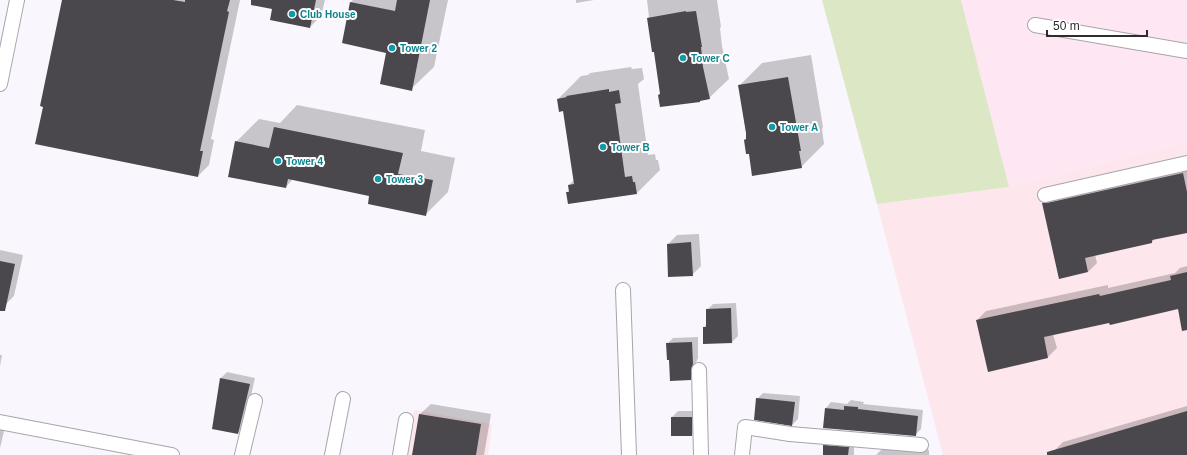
<svg xmlns="http://www.w3.org/2000/svg" width="1187" height="455" font-family="Helvetica,sans-serif">
  <style>
    .commercial { fill: #fee6f2 }
    .industrial { fill: #fde7ec }
    .green { fill: #dce7c6 }
    .shadow { fill: #0003 }
    .building { fill: #4a484d }
    .lines { fill: none; stroke-linecap: round; stroke-linejoin: round }
    .minor-casing { stroke: #a7a5ac; stroke-width: 16 }
    .minor { stroke: #fff; stroke-width: 14 }
    .culture-dot { fill: #0f9aa8; stroke: #fff; stroke-width: 1.5 }
    .labels { text-anchor: middle; dominant-baseline: central; stroke-width: 4; stroke-linejoin: round; paint-order: stroke }
    .culture-label { font-size: 10px; font-weight: bold; fill: #0d838f; stroke: #fff; text-anchor: start }
  </style>
  <rect width="100%" height="100%" fill="#f9f6fd"/>
  <!-- commercial -->
  <path class="commercial" d="M 961,0 L 1187,0 L 1187,142 L 1009,187 Z"/>
  <!-- industrial -->
  <path class="industrial" d="M 1187,142 L 1187,455 L 943,455 L 877,204 L 1009,187 Z
    M 414,410 L 492,424 L 488,455 L 405,455 Z"/>
  <!-- green -->
  <path class="green" d="M 822,0 L 961,0 L 1009,187 L 877,204 Z"/>
  <!-- shadow -->
  <path class="shadow" d="M 63,0 L 240,0 L 211,139 L 214,140 L 209,165 L 198,176 Z
    M 258,0 L 325,0 L 321,16 L 310,27 Z
    M 353,0 L 448,0 L 434,67 L 411,89 L 388,52 L 343,43 L 351,2 Z
    M 576,0 L 594,0 L 576,3 Z
    M 647,0 L 717,0 L 721,27 L 720,28 L 722,46 L 729,79 L 709,98 L 659,95 L 661,93 L 654,51 L 648,18 L 649,17 Z
    M 811,55 L 823,127 L 822,129 L 824,144 L 801,167 L 749,153 L 745,140 L 747,138 L 739,86 L 762,63 Z
    M 631,67 L 632,69 L 642,68 L 644,79 L 638,84 L 648,155 L 655,154 L 656,160 L 658,160 L 660,170 L 637,193 L 567,192 L 570,190 L 569,185 L 575,179 L 564,110 L 558,99 L 581,76 L 588,75 L 590,73 Z
    M 297,105 L 425,130 L 421,151 L 455,158 L 448,192 L 425,215 L 371,195 L 293,179 L 286,187 L 236,142 L 259,119 L 280,123 Z
    M 1187,165 L 1187,232 L 1155,239 L 1152,242 L 1095,255 L 1097,263 L 1088,272 L 1043,203 L 1052,194 Z
    M 699,234 L 701,266 L 692,275 L 668,244 L 677,235 Z
    M 0,250 L 23,255 L 14,296 L 5,305 L 0,304 Z
    M 1187,266 L 1187,324 L 1178,308 L 1053,334 L 1057,348 L 1048,357 L 977,320 L 986,311 L 1108,285 L 1108,288 L 1175,273 L 1180,268 Z
    M 736,303 L 738,336 L 732,342 L 704,327 L 707,324 L 707,310 L 713,304 Z
    M 698,337 L 698,358 L 696,363 L 696,373 L 690,379 L 670,359 L 667,344 L 673,338 Z
    M 0,355 L 2,355 L 0,366 Z
    M 227,372 L 255,378 L 244,427 L 238,433 L 221,378 Z
    M 763,393 L 800,396 L 798,419 L 792,425 L 757,399 Z
    M 851,400 L 864,402 L 863,404 L 923,410 L 921,429 L 915,435 L 826,408 L 831,402 L 847,404 Z
    M 431,404 L 491,414 L 484,455 L 413,455 L 420,414 Z
    M 1187,406 L 1187,455 L 1055,455 L 1054,451 L 1063,442 Z
    M 678,411 L 697,411 L 698,429 L 692,435 L 672,417 Z
    M 0,426 L 5,427 L 0,448 Z
    M 830,440 L 854,442 L 854,455 L 824,455 L 824,446 Z
    M 882,449 L 929,450 L 929,455 L 876,455 Z"/>
  <!-- building -->
  <path class="building" d="M 62,0 L 173,0 L 185,2 L 185,0 L 230,0 L 227,11 L 229,12 L 200,151 L 203,151 L 198,177 L 35,144 L 43,107 L 40,106 Z
    M 251,0 L 316,0 L 310,28 L 270,20 L 272,9 L 251,5 Z
    M 397,0 L 430,0 L 412,91 L 380,84 L 386,53 L 342,43 L 350,2 L 395,11 Z
    M 686,11 L 686,12 L 696,11 L 702,47 L 701,47 L 703,67 L 710,99 L 700,101 L 700,102 L 660,107 L 658,95 L 660,94 L 654,52 L 652,52 L 647,18 Z
    M 788,77 L 801,151 L 799,151 L 802,168 L 752,176 L 749,154 L 746,154 L 744,140 L 746,139 L 746,133 L 738,85 Z
    M 609,89 L 609,92 L 619,90 L 621,103 L 615,104 L 625,177 L 632,176 L 633,182 L 635,182 L 637,194 L 568,204 L 566,192 L 569,192 L 568,185 L 574,184 L 563,111 L 559,112 L 557,99 L 567,97 L 566,96 Z
    M 274,127 L 403,153 L 398,174 L 433,180 L 426,216 L 368,204 L 369,196 L 288,179 L 286,188 L 228,177 L 235,141 L 269,148 Z
    M 1183,173 L 1187,192 L 1187,233 L 1152,240 L 1152,243 L 1085,258 L 1088,272 L 1059,279 L 1042,203 L 1047,203 Z
    M 691,242 L 693,276 L 668,277 L 667,244 Z
    M 0,261 L 15,264 L 5,311 L 0,311 Z
    M 1187,272 L 1187,330 L 1182,331 L 1178,309 L 1110,325 L 1109,323 L 1044,337 L 1048,358 L 988,372 L 976,320 L 1099,294 L 1100,296 L 1171,280 L 1170,276 Z
    M 731,308 L 732,343 L 703,344 L 703,327 L 706,327 L 706,309 Z
    M 692,342 L 693,364 L 691,370 L 691,380 L 670,381 L 669,360 L 667,360 L 666,343 Z
    M 220,378 L 250,384 L 238,434 L 212,429 Z
    M 756,398 L 795,402 L 792,426 L 754,420 Z
    M 844,406 L 858,407 L 858,409 L 918,416 L 916,436 L 823,428 L 825,408 L 844,410 Z
    M 1187,411 L 1187,455 L 1047,455 L 1047,452 Z
    M 419,414 L 481,424 L 476,455 L 412,455 Z
    M 671,417 L 692,417 L 692,436 L 671,436 Z
    M 823,445 L 849,447 L 848,455 L 823,455 Z"/>
  <g class="lines">
    <!-- minor casing -->
    <g class="minor-casing">
      <path id="minor" d="M 1035,25 L 1187,51
        M 0,84 L 17,0
        M 1045,195 L 1187,163
        M 623,290 L 629,455
        M 699,370 L 701,455
        M 0,422 L 172,455
        M 242,455 L 255,401
        M 332,455 L 343,399
        M 400,455 L 406,420
        M 742,455 L 745,427 L 790,434 L 921,445"/>
    </g>
    <!-- minor -->
    <use href="#minor" class="minor"/>
  </g>
  <!-- markers -->
  <g class="culture-dot">
    <circle cx="292" cy="14" r="4"/>
    <circle cx="392" cy="48" r="4"/>
    <circle cx="683" cy="58" r="4"/>
    <circle cx="772" cy="127" r="4"/>
    <circle cx="603" cy="147" r="4"/>
    <circle cx="278" cy="161" r="4"/>
    <circle cx="378" cy="179" r="4"/>
  </g>
  <g class="labels">
    <!-- culture labels -->
    <g class="culture-label">
      <text x="300" y="14">Club House</text>
      <text x="400" y="48">Tower 2</text>
      <text x="691" y="58">Tower C</text>
      <text x="780" y="127">Tower A</text>
      <text x="611" y="147">Tower B</text>
      <text x="286" y="161">Tower 4</text>
      <text x="386" y="179">Tower 3</text>
    </g>
  </g>
  <!-- scale -->
  <path d="M1047 30v6h100v-6" fill="none" stroke="#2d2c2e" stroke-width="2"/>
  <text x="1053" y="30" font-size="12" fill="#2d2c2e" stroke="#ffffff" stroke-width="3" paint-order="stroke">50 m</text>
</svg>
